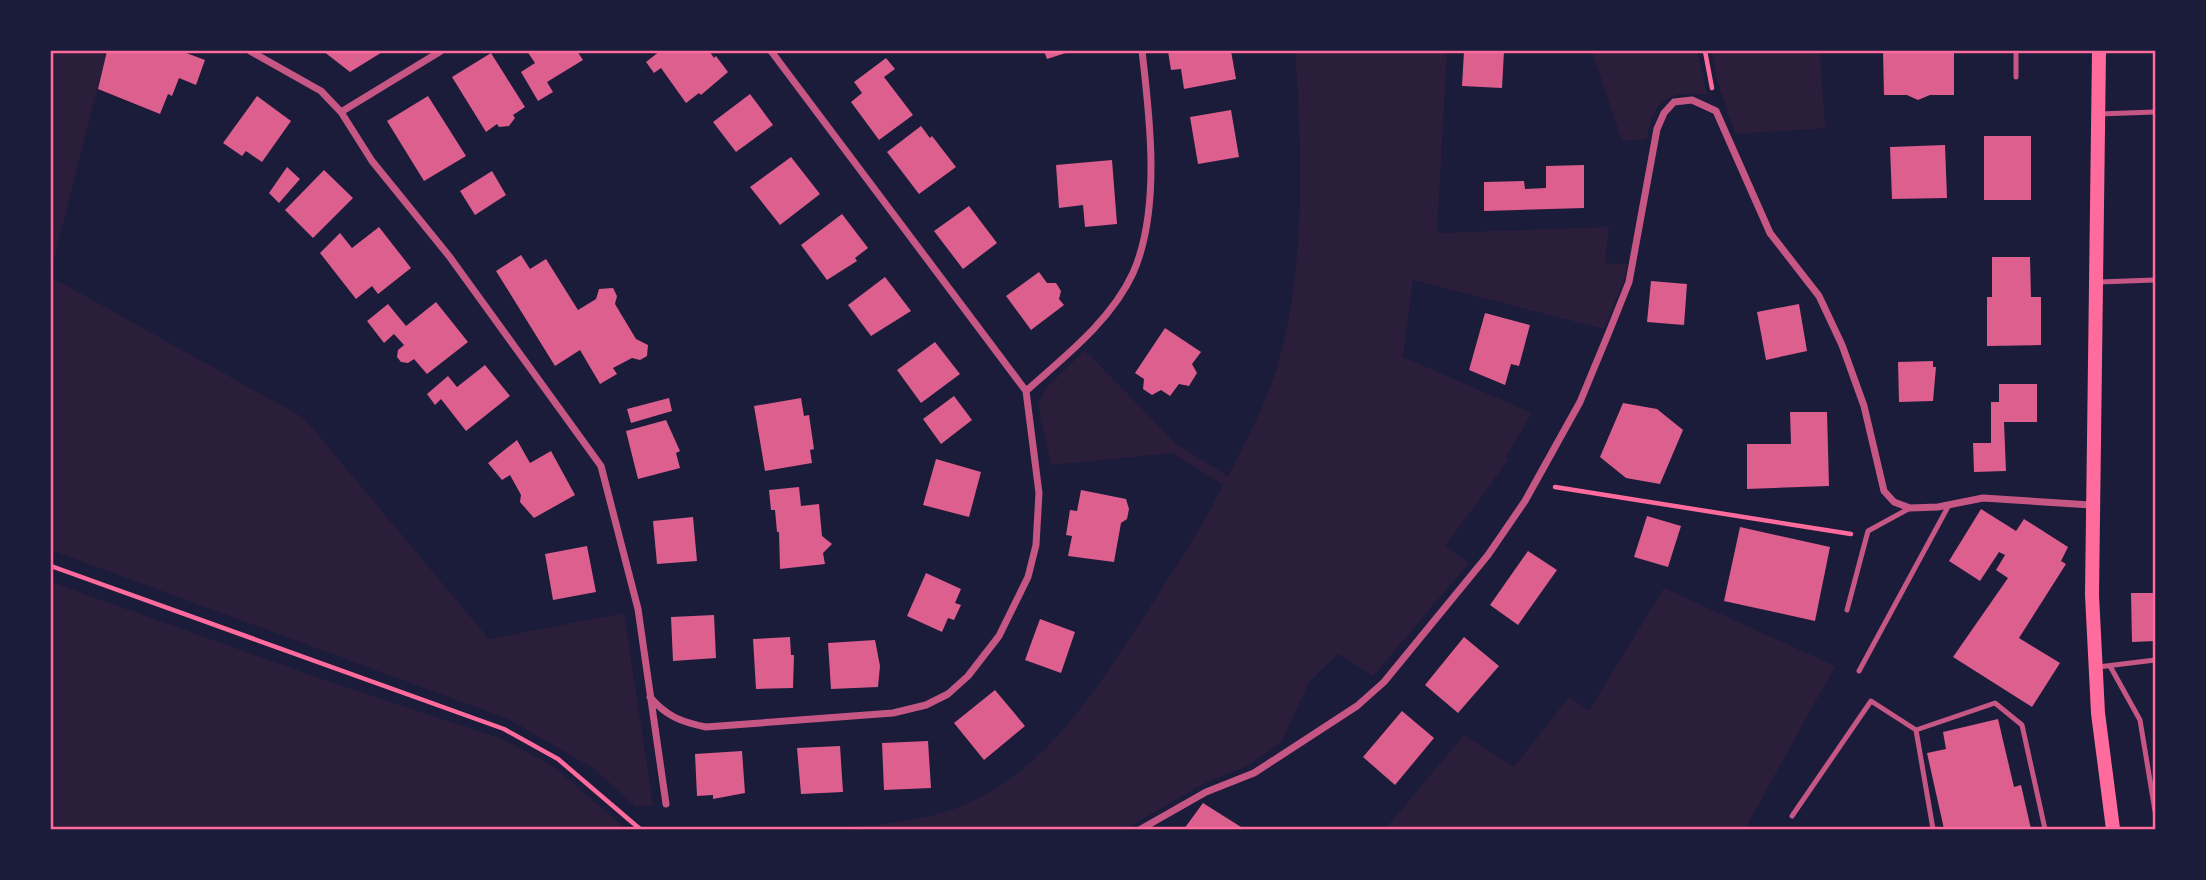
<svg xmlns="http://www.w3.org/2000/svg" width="2206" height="880" font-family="'Roboto Serif',serif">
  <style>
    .green { fill: #2a1e3b }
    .building { fill: #dd5f8e }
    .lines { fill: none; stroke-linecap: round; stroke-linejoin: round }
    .path { stroke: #ff6b9d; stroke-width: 4.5 }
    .service { stroke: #c65784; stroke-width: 5 }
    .minor { stroke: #c65784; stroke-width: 7 }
    .secondary { stroke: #ff6b9d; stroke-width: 14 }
    .neatline { fill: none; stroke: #ff6b9d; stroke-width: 2.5 }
  </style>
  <rect width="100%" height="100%" fill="#1b1b3a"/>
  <!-- green -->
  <path class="green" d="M 51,51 L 107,51 L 51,270 Z
    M 1295,51 L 1447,51 L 1437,233 L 1609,227 L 1605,263 L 1627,264 L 1625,278 L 1604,329 L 1413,280 L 1403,357 L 1532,413 L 1506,457 L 1509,459 L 1445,546 L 1469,563 L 1373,676 L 1338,654 L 1309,682 L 1281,743 L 1245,767 L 1203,784 L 1125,829 L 810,829 C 859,826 910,825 957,808 C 1048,773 1101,682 1152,604 C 1177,565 1203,526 1223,485 L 1172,453 L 1051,465 L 1038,405 L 1045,389 L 1085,350 L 1176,444 L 1228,476 C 1247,440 1266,403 1278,364 C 1306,268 1302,150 1295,51 Z
    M 1592,51 L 1697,51 L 1707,95 C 1669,90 1652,100 1647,139 L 1622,141 Z
    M 1712,51 L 1820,51 L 1825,128 L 1735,134 L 1717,80 Z
    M 51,277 L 304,418 L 489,639 L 624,613 L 653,805 L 636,807 L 593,768 L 508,719 L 51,550 Z
    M 51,582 L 319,678 L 500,738 L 554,767 L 626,829 L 51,829 Z
    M 1664,588 L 1835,666 L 1745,829 L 1385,829 L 1464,735 L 1514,767 L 1569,697 L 1589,711 Z"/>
  <!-- building -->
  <path class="building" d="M 107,51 L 181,51 L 205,60 L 196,85 L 179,78 L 172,96 L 168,94 L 160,114 L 98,89 Z
    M 323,51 L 384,51 L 350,72 Z
    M 527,51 L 577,51 L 583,60 L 547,82 L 553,92 L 538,101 L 521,72 L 535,63 Z
    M 660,51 L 712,51 L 710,52 L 714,58 L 716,56 L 728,72 L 701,95 L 699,93 L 686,103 L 661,68 L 654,73 L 646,62 Z
    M 1044,51 L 1072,51 L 1047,59 Z
    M 1168,51 L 1231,51 L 1236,79 L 1184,89 L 1181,69 L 1171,70 Z
    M 1464,51 L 1504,51 L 1502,88 L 1462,86 Z
    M 1883,51 L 1954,51 L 1954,95 L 1930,95 L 1918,100 L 1907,95 L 1884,95 Z
    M 491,53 L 525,107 L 513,115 L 515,118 L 509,126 L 499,127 L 497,124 L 486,132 L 452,77 Z
    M 886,58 L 895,69 L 884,77 L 913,115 L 879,140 L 851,102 L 862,93 L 854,82 Z
    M 750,94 L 773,125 L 736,152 L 713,122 Z
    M 257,96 L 291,121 L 262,162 L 246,151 L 242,156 L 223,143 Z
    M 428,96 L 466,156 L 424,181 L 387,121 Z
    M 1231,110 L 1239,157 L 1198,164 L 1190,117 Z
    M 921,126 L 930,138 L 932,136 L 956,167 L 919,194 L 887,152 Z
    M 1984,136 L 2031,136 L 2031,200 L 1984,200 Z
    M 1945,145 L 1947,198 L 1892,199 L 1890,147 Z
    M 791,157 L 820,194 L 780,225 L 750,187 Z
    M 1112,160 L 1117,224 L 1085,227 L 1083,205 L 1059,208 L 1056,165 Z
    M 1584,165 L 1584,208 L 1484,211 L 1484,182 L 1524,181 L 1525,189 L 1546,188 L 1546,166 Z
    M 287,167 L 300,179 L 279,203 L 269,193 Z
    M 324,170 L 353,198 L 313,238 L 285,210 Z
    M 492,171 L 506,195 L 475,215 L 460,191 Z
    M 969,206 L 997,243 L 963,269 L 934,231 Z
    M 842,214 L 868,248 L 855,258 L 857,261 L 827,280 L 801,245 Z
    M 379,227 L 411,268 L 378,294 L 372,286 L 356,299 L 320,253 L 340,233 L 352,248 Z
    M 521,255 L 530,269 L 546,259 L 578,310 L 596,299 L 599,289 L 613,288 L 617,296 L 615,304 L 636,339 L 648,345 L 647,356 L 640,360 L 632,358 L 613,368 L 617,374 L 600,384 L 580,350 L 555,366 L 496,271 Z
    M 1992,257 L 2030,257 L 2031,297 L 2041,297 L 2041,345 L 1987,346 L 1987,297 L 1992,297 Z
    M 1039,272 L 1047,283 L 1056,283 L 1061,291 L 1059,299 L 1064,305 L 1031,330 L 1006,296 Z
    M 885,277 L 911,311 L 871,336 L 848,305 Z
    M 1651,281 L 1687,284 L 1684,325 L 1647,322 Z
    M 436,302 L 468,342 L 427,374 L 414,359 L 408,363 L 401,362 L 397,357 L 398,350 L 404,345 L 394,334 L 384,343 L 367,321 L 388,304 L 406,326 Z
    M 1799,304 L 1807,351 L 1766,360 L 1757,312 Z
    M 1485,313 L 1530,325 L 1519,366 L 1511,364 L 1505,385 L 1469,370 Z
    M 1165,328 L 1201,352 L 1192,364 L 1197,373 L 1189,386 L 1179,384 L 1170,396 L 1161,390 L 1152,395 L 1143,389 L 1144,379 L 1135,373 Z
    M 935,342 L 960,374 L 921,403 L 897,370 Z
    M 1933,361 L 1933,367 L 1936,367 L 1933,401 L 1899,402 L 1898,362 Z
    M 485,365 L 510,396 L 466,431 L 441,399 L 435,405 L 427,394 L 448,376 L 457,387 Z
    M 1999,384 L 2037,384 L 2037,422 L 2004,422 L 2006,471 L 1974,472 L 1973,443 L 1991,443 L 1991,402 L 1999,402 Z
    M 954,396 L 972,420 L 941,444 L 923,419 Z
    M 669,398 L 672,411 L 631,423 L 627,409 Z
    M 801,398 L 804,416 L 809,415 L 814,449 L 810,450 L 812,463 L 765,471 L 754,406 Z
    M 1623,403 L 1657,409 L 1683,430 L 1660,484 L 1626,478 L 1600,457 Z
    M 1790,412 L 1827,412 L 1829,486 L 1747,489 L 1747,444 L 1791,444 Z
    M 666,420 L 680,451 L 676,453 L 680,468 L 638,479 L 626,431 Z
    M 517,440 L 530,463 L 551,451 L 575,495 L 534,518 L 520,502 L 521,495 L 510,475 L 502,480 L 488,463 Z
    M 936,459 L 981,472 L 969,517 L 923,505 Z
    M 799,487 L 801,506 L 819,504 L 822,536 L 832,544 L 823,553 L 825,564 L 780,569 L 779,532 L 777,532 L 775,510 L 771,510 L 769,490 Z
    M 1081,490 L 1126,499 L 1129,509 L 1127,519 L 1121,523 L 1114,562 L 1068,556 L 1072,536 L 1066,535 L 1070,510 L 1077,511 Z
    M 1981,509 L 2016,531 L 2024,519 L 2068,547 L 2061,561 L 2066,564 L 2019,638 L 2060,663 L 2032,707 L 1953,657 L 2008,578 L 1996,570 L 2005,555 L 1999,552 L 1980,581 L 1949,561 Z
    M 1647,516 L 1681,526 L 1668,567 L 1634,557 Z
    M 693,517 L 697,561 L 657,564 L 653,521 Z
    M 1740,527 L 1830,547 L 1815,621 L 1724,601 Z
    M 587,546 L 596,592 L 553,600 L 545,554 Z
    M 1528,551 L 1557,570 L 1518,625 L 1490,605 Z
    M 926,573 L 961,589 L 955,603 L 961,605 L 954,620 L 948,618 L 942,632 L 907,616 Z
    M 2131,593 L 2155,593 L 2155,641 L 2132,642 Z
    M 714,615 L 716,658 L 673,661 L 671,617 Z
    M 1040,619 L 1075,632 L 1061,673 L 1025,660 Z
    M 790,637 L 791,655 L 794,655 L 793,688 L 756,689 L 753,639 Z
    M 1464,637 L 1499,666 L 1458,713 L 1425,685 Z
    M 875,640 L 880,666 L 878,687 L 831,689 L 828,643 Z
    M 995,690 L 1025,726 L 984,760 L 954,723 Z
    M 1402,711 L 1434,738 L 1395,785 L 1363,757 Z
    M 1998,719 L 2014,787 L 2021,785 L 2031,829 L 1944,829 L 1927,753 L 1946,749 L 1943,732 Z
    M 928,741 L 931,788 L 884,790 L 882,743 Z
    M 840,746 L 843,792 L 801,794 L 797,748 Z
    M 742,751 L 745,793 L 713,799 L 713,795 L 697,796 L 695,754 Z
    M 1203,803 L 1241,827 L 1184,829 Z"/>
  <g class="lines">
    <!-- path -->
    <path class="path" d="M 1705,51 L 1712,88
      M 1555,487 L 1851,534
      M 51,566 L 504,729 L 558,759 L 640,829"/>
    <!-- service -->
    <path class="service" d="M 2016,77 L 2016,51
      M 2098,114 L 2155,112
      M 2099,282 L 2155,280
      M 1847,610 L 1868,531 L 1910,508
      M 2110,666 L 2140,720 L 2155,811
      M 2098,667 L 2155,660
      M 1859,671 L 1949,505
      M 1916,730 L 1933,829
      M 1792,816 L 1871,701 L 1916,730 L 1995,703 L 2022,725 L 2045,829"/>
    <!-- minor -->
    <path class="minor" d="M 250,51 L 321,91 L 341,112 L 372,161 L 449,256 L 601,466 L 638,609 L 666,804
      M 341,112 L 441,51
      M 1026,391 C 1064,357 1111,321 1133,273 C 1161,210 1150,118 1142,51
      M 650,697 C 666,716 681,722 706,727 L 893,713 L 926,705 L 948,694 L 968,676 L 999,636 L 1028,577 L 1036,545 L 1039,493 L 1026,391 L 771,51
      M 1141,829 L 1206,792 L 1254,773 L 1357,706 L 1384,682 L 1488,555 L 1525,501 L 1580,402 L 1609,332 L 1629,282 L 1657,129 L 1664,113 L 1674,102 L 1692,100 L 1716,111 L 1770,233 L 1819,296 L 1842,345 L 1864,406 L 1884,491 L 1894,502 L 1910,508 L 1938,507 L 1983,498 L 2091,505"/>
    <!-- secondary -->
    <path class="secondary" d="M 2099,51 L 2092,595 L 2098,713 L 2113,829"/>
  </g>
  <!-- border -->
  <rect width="2206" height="880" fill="none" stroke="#1b1b3a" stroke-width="105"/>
  <rect x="52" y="52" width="2102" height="776" class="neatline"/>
</svg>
